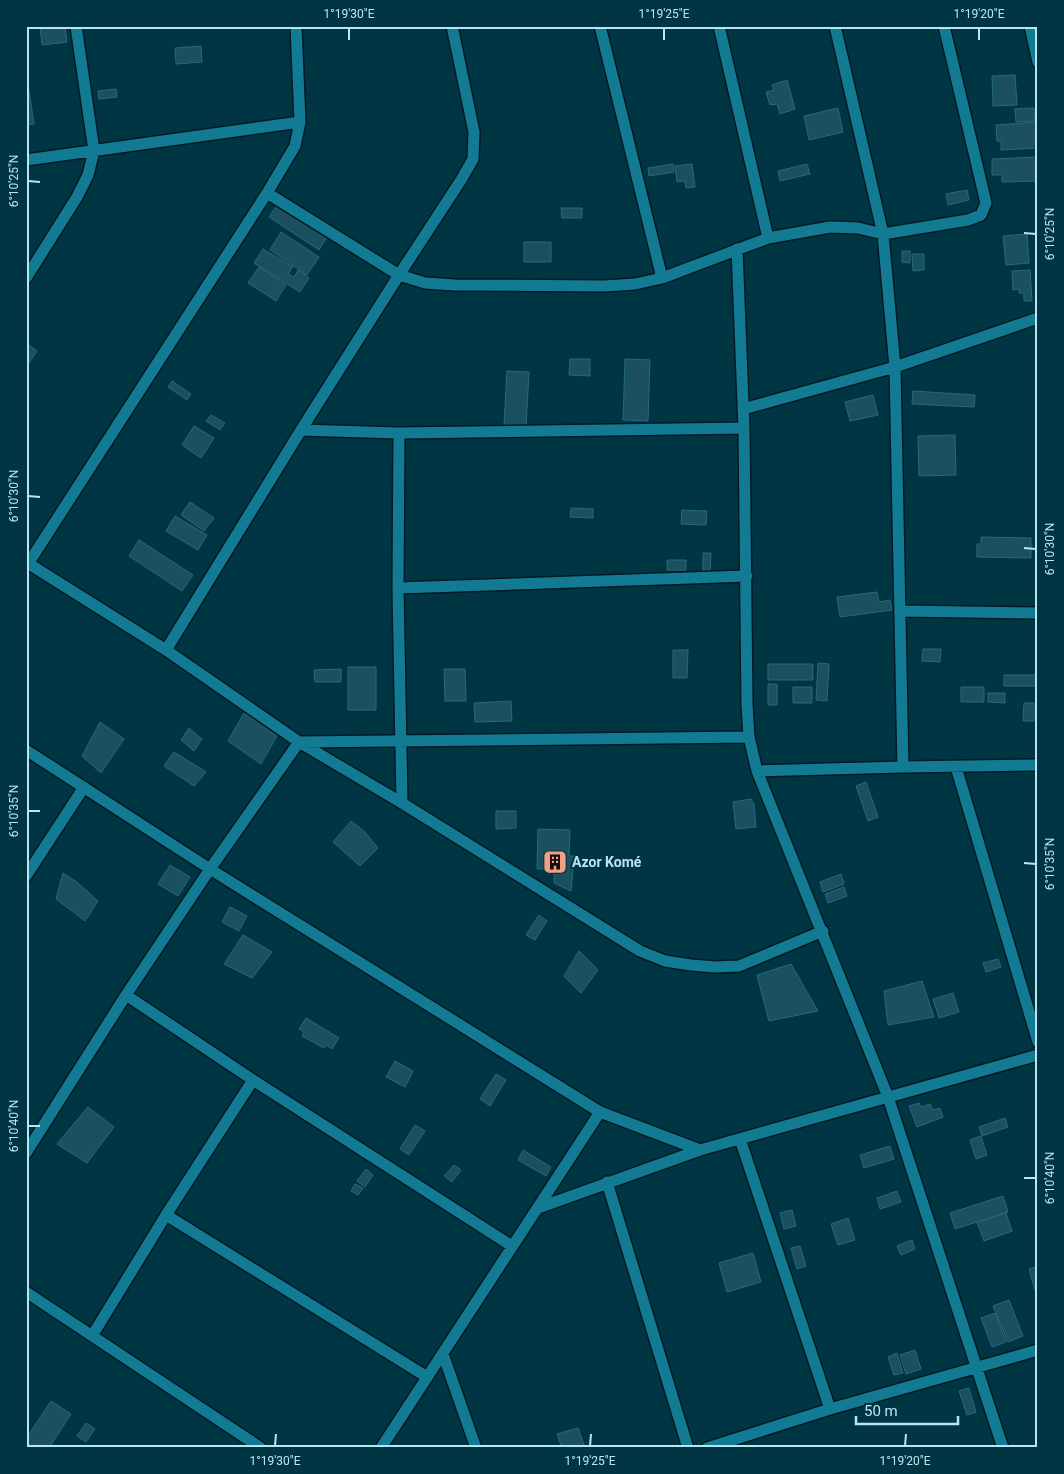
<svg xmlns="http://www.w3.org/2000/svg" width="1064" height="1474" font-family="Roboto,sans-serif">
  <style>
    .building { fill: #1a505f; stroke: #246a7e }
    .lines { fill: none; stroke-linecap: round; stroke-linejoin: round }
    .street-casing { stroke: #001b23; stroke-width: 14 }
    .street { stroke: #137a93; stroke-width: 11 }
    .ticks { fill: none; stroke: #bbe4f2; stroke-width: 2 }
    .labels { text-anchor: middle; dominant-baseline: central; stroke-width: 4; stroke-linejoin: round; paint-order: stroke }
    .poi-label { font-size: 14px; font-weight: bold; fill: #bbe4f2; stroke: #003643; text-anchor: start }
    .neatline { fill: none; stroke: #bbe4f2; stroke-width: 2 }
    .ticks-label { font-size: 12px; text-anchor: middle; fill: #bbe4f2 }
  </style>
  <rect width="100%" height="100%" fill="#003643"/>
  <!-- building -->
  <path class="building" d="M 40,26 L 65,26 L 67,42 L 42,45 Z
    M 201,46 L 202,62 L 176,64 L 175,48 Z
    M 1015,75 L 1017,105 L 993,106 L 992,76 Z
    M 787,80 L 795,109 L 780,114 L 777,104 L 770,105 L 766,92 L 774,90 L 772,85 Z
    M 26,84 L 28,84 L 34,124 L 26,125 Z
    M 116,89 L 117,97 L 99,99 L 98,91 Z
    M 838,108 L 843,132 L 809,140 L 804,116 Z
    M 1034,108 L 1035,121 L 1016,122 L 1015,109 Z
    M 1038,122 L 1038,148 L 1001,150 L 1001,141 L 997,141 L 996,125 Z
    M 1038,157 L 1038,181 L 1002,182 L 1002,175 L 992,175 L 992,159 Z
    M 673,164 L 674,172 L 649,176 L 648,168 Z
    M 692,164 L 695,187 L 686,188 L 685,181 L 677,182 L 675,166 Z
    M 807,164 L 810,174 L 780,181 L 778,171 Z
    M 967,190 L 969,200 L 948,205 L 946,194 Z
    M 278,204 L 327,237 L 319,250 L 269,217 Z
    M 561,208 L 582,208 L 582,218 L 562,218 Z
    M 281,232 L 319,257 L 307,275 L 270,250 Z
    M 1027,234 L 1029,263 L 1006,265 L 1003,236 Z
    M 524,242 L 551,242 L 551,262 L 524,262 Z
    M 263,249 L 293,267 L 288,274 L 294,277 L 298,270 L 309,278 L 300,292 L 254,263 Z
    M 902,251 L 910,251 L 910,263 L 902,262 Z
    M 912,254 L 924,254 L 924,270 L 913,271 Z
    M 259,267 L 286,285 L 276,301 L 248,283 Z
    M 1030,270 L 1032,301 L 1024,301 L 1024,293 L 1019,293 L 1019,289 L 1013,290 L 1012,271 Z
    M 26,343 L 37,351 L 29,363 L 26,361 Z
    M 570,359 L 590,359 L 590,376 L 569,375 Z
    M 625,359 L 650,360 L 648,421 L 623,420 Z
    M 507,371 L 529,372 L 526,427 L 504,425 Z
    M 172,381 L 191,394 L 187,400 L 168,387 Z
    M 913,391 L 975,395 L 974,407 L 912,404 Z
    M 873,395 L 878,415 L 850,421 L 845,402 Z
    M 211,415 L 225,423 L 220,430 L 206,421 Z
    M 194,426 L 214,438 L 201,458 L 182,445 Z
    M 955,435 L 956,475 L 919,476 L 918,436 Z
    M 190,502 L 214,518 L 204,531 L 181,515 Z
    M 571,508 L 593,509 L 593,518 L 570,517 Z
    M 682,510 L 707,511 L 706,525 L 681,524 Z
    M 175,516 L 207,535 L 198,550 L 166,531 Z
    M 981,537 L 1031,538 L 1031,558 L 977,557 L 977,544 L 981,544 Z
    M 139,540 L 193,575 L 182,591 L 129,556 Z
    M 703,553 L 711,553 L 710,571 L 703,571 Z
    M 667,560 L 686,560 L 686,570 L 667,570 Z
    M 877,592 L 879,602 L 890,600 L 892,610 L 840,617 L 837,597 Z
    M 923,649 L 941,649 L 940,662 L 922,661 Z
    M 673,650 L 688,650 L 687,678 L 673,678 Z
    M 818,663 L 829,664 L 827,701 L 816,700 Z
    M 768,664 L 813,664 L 813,680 L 768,680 Z
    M 348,667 L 376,667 L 376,710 L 348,710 Z
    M 341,669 L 341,682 L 315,682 L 314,670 Z
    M 444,669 L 465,669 L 466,701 L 445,701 Z
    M 1004,675 L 1038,675 L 1038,686 L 1004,686 Z
    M 768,684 L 777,684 L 777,705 L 768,705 Z
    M 793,687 L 812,687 L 812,703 L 793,703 Z
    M 961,687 L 984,687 L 984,702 L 961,702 Z
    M 988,693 L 1005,693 L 1005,703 L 988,702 Z
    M 511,701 L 512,721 L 475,722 L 474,703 Z
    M 1024,703 L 1038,703 L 1038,721 L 1023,721 Z
    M 244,713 L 277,736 L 261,764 L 228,741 Z
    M 100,722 L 124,739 L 101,773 L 82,756 Z
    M 189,728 L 202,739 L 194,751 L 181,740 Z
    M 174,752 L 206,772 L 194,786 L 164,766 Z
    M 866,782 L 878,817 L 868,821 L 856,786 Z
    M 751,799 L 754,804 L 756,827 L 736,829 L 733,802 Z
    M 496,811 L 516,811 L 516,828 L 496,829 Z
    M 351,821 L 365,832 L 378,848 L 360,866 L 333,842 Z
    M 538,829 L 570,830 L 569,856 L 574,856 L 571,891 L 554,883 L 554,869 L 537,869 Z
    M 170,865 L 190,877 L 178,896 L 158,884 Z
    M 63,873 L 78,883 L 98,901 L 85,921 L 56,899 Z
    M 841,874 L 844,884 L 823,892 L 820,882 Z
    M 844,887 L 847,896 L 828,903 L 825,894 Z
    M 230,907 L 247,916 L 239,931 L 222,922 Z
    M 539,915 L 547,921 L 535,940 L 526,935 Z
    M 243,935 L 272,952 L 252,978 L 224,964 Z
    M 579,951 L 598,970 L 581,993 L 564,976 Z
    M 998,959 L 1001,967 L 986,972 L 983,963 Z
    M 791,964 L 818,1011 L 769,1021 L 757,975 Z
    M 922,981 L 934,1017 L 888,1025 L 884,991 Z
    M 953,993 L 959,1012 L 939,1018 L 933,999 Z
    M 306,1018 L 339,1038 L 332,1049 L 326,1045 L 324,1048 L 302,1036 L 304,1032 L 299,1029 Z
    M 395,1061 L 413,1071 L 405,1087 L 386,1077 Z
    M 496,1074 L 506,1080 L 490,1106 L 480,1099 Z
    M 919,1103 L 921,1107 L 930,1104 L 933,1110 L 940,1108 L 943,1117 L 917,1127 L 909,1106 Z
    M 88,1107 L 114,1127 L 87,1163 L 57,1144 Z
    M 1005,1118 L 1008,1127 L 982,1136 L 979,1127 Z
    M 415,1125 L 425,1131 L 409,1155 L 400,1149 Z
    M 981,1136 L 987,1155 L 976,1159 L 970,1140 Z
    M 890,1146 L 894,1159 L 864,1168 L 860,1155 Z
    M 523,1150 L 551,1167 L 546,1176 L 518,1160 Z
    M 454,1165 L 461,1170 L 452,1182 L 444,1176 Z
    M 366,1169 L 373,1175 L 365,1187 L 357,1181 Z
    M 355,1184 L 363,1188 L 358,1195 L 351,1191 Z
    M 897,1191 L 901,1202 L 880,1209 L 877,1198 Z
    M 1003,1196 L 1008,1212 L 955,1229 L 950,1213 Z
    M 792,1210 L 796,1226 L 784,1229 L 780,1213 Z
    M 1006,1213 L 1012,1231 L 984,1241 L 977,1222 Z
    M 848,1218 L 855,1240 L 838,1245 L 831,1224 Z
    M 912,1240 L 915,1249 L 901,1255 L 897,1246 Z
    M 800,1246 L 806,1266 L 797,1269 L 791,1248 Z
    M 753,1253 L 761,1282 L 727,1292 L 719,1263 Z
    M 1038,1266 L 1038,1289 L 1035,1290 L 1029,1269 Z
    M 1009,1300 L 1023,1336 L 1008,1342 L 993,1306 Z
    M 995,1313 L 1006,1342 L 992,1347 L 981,1318 Z
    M 915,1350 L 921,1369 L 906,1374 L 900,1355 Z
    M 897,1353 L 903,1373 L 894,1375 L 888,1357 Z
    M 969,1388 L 976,1412 L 967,1415 L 959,1391 Z
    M 51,1401 L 71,1414 L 49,1448 L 36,1448 L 26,1442 L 26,1439 Z
    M 86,1423 L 95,1429 L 86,1442 L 77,1436 Z
    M 578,1428 L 585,1448 L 562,1448 L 557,1434 Z"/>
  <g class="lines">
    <!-- street casing -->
    <g class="street-casing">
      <path id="street" d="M 600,26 L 662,278
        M 719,26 L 768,238
        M 835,26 L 883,234 L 895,367 L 903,767
        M 1030,26 L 1038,62
        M 26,160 L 300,122
        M 267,193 L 399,275 L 425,283 L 455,285 L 604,286 L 635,284 L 662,278 L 768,238 L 830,227 L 858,228 L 883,234 L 968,220 L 981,215 L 986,203 L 944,26
        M 737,249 L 744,428 L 747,704 L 749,737 L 757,771 L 888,1097 L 1003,1448
        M 26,278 L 77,197 L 88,175 L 94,151 L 76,26
        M 743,409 L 895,367 L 1038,318
        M 301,430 L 399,433 L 744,428
        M 399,433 L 398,588 L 402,803
        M 26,562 L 166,650 L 299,742 L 402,803 L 640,951 L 665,961 L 691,965 L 715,967 L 739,966 L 823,931
        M 26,567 L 267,193 L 295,146 L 300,122 L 296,26
        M 398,588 L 747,576
        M 900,611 L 1038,613
        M 166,650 L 301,430 L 399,275 L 461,180 L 473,159 L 474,132 L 452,26
        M 26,750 L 210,869 L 600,1112 L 700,1150
        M 956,767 L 1038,1042
        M 757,771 L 903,767 L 1038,765
        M 26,876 L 84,787
        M 126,995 L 253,1080 L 512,1246
        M 740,1139 L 830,1409
        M 26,1153 L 126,995 L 210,869 L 299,742 L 749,737
        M 607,1182 L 688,1448
        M 538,1208 L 700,1150 L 1038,1055
        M 166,1215 L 427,1377
        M 26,1292 L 261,1448
        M 92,1336 L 166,1215 L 253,1080
        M 443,1354 L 476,1448
        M 381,1448 L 600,1112
        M 707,1448 L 830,1409 L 1038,1350"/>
    </g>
    <!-- street -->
    <use href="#street" class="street"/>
  </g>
  <!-- ticks -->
  <path class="ticks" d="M 349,40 L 349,28M 664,40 L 664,28M 979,40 L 979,28M 28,181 L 40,182M 1024,233 L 1036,234M 28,496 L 40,497M 1024,548 L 1036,549M 28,811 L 40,811M 1024,863 L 1036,864M 28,1126 L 40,1126M 1024,1178 L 1036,1178M 275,1446 L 276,1434M 590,1446 L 591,1434M 905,1446 L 906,1434"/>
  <!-- icons -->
  <defs>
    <g id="building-square" transform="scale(1.25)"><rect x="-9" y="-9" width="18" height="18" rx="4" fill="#f39f83" stroke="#003643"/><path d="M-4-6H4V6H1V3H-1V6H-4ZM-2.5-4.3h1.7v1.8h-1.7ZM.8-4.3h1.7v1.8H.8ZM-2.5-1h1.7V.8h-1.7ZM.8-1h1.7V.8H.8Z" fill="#111"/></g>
  </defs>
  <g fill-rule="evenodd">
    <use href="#building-square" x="555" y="862"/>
  </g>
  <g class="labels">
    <!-- poi labels -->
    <g class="poi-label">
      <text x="572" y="862">Azor Komé</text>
    </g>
  </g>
  <!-- border -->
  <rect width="1064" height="1474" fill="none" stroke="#003643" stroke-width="55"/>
  <!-- scale -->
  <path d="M856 1416v8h102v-8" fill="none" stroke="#bbe4f2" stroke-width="2.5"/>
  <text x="864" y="1416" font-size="15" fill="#bbe4f2" stroke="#003643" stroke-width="4" paint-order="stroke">50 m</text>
  <rect x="28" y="28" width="1008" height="1418" class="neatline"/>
  <g class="ticks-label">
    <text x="349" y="18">1°19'30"E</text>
    <text x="664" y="18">1°19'25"E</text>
    <text x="979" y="18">1°19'20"E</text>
    <text transform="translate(14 181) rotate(-90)" y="4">6°10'25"N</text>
    <text transform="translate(1050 234) rotate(-90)" y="4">6°10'25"N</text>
    <text transform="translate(14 496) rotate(-90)" y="4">6°10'30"N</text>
    <text transform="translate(1050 549) rotate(-90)" y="4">6°10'30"N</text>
    <text transform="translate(14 811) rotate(-90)" y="4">6°10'35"N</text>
    <text transform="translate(1050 864) rotate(-90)" y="4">6°10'35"N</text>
    <text transform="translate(14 1126) rotate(-90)" y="4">6°10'40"N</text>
    <text transform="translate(1050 1178) rotate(-90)" y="4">6°10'40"N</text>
    <text x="275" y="1465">1°19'30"E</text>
    <text x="590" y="1465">1°19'25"E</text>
    <text x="905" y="1465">1°19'20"E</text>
  </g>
</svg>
